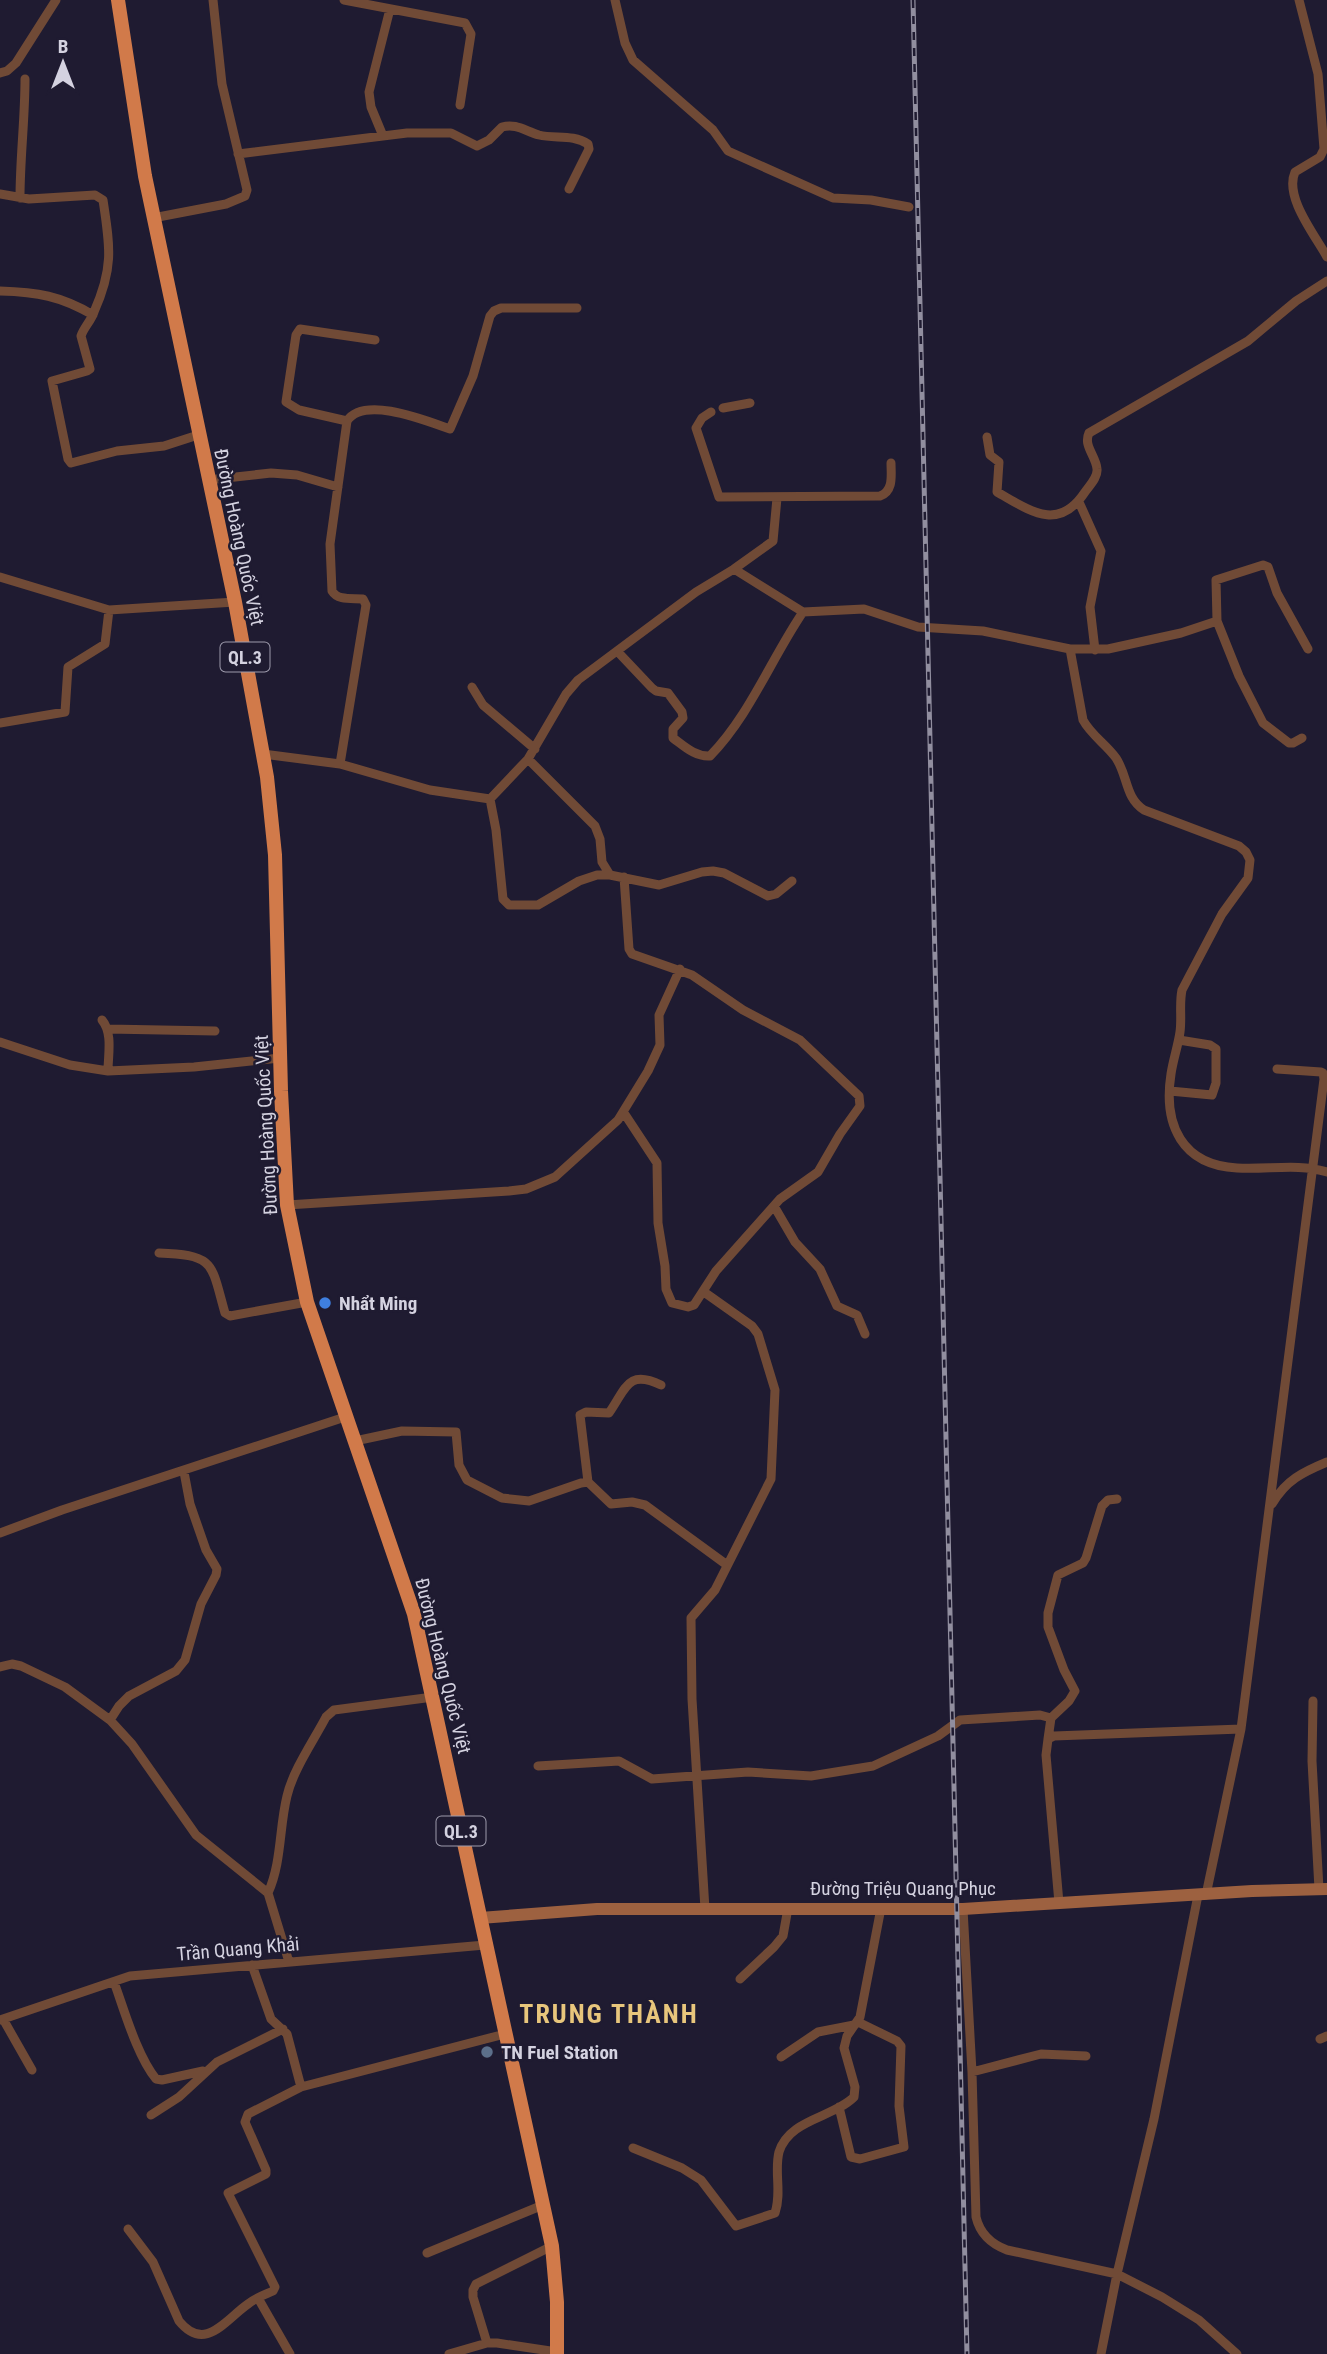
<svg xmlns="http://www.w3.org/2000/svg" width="1327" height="2354" font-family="'Roboto Condensed',sans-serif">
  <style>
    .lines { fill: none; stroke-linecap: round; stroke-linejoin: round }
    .minor { stroke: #704a36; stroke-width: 9 }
    .secondary { stroke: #9d6140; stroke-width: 12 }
    .trunk { stroke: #d17a4a; stroke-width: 14 }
    .rail-casing { stroke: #918e9f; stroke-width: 5 }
    .rail { stroke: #1f1b31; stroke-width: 2.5; stroke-dasharray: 8; stroke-linecap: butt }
    .shop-dot { fill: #3f7fe0; stroke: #1f1b31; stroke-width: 2.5 }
    .service-dot { fill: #5c6f8a; stroke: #1f1b31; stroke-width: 2.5 }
    .labels { text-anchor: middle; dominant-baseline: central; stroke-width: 5; stroke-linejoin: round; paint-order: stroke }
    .shield { fill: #1f1b31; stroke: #9e9bac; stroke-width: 2 }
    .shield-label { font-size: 18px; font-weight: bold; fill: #d4d2e0 }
    .street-label { font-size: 19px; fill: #d4d2e0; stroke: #1f1b31 }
    .poi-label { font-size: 19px; font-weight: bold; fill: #d4d2e0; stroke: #1f1b31; text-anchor: start }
    .district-label { font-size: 26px; font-weight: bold; letter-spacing: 2px; fill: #e8c67c; stroke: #1f1b31 }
  </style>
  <rect width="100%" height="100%" fill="#1f1b31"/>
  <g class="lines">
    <!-- minor -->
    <path class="minor" d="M 344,0 L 465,23 L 471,34 L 460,105
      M 615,0 L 625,43 L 633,60 L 713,130 L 728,151 L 833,198 L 871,200 L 909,207
      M 1299,0 L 1318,74 L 1324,149 L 1320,157 L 1295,172 C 1284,197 1315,235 1327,257
      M 0,73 L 7,71 L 16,63 L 56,0
      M 383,136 L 371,107 L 369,92 L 390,9
      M 238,154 L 407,133 L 451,133 L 477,146 L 489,140 L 502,127 C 516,123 525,131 539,135 C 555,139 573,134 588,144 L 589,149 L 569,189
      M 0,194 L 29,199 L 95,195 L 103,200 C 110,247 114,267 94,312 C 91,321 84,327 81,336 L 90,369 L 87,371 L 52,381 L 68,459 L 71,463 L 117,451 L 164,446 L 198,435
      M 20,198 C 20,158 25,119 25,79
      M 153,218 L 226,204 L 245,196 L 247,190 L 222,84 L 213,0
      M 0,291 C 37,292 61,296 93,315
      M 723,408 L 750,403
      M 711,412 L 702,418 L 696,428 L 719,497 L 880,496 C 894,491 891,475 891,463
      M 347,421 L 299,410 L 286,402 L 296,335 L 300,329 L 375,340
      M 987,437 L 990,455 L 999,462 L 997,492 C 1029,510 1058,533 1085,492 C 1090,485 1098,477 1097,469 C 1096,456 1083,446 1089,433 L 1248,341 L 1296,301 L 1327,281
      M 208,480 L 271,473 L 297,475 L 338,487
      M 1079,502 L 1101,551 L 1090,607 L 1095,650
      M 734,569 L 803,612 L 864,609 L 918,627 L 983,631 L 1070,649 L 1108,649 L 1181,633 L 1217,621
      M 0,577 L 109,610 L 235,602
      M 1070,649 L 1083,720 C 1091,735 1106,744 1116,758 C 1128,776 1125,798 1144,810 L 1239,846 L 1246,852 L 1250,860 L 1248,878 L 1222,914 L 1182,990 C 1179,1004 1182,1018 1180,1032 C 1178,1046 1173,1060 1171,1074 C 1163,1125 1182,1165 1237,1168 C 1267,1170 1298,1163 1327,1172
      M 617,651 L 652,688 L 656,691 L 668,693 L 682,712 L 683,718 L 673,729 L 673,738 C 684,746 695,757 710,756 C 750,715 771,659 803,612
      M 472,687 L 483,705 L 535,749
      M 0,723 L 65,712 L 68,667 L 105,644 L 109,610
      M 1302,738 L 1293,743 L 1289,743 L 1263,723 L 1239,676 L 1217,621 L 1216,580 L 1263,565 L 1268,567 L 1277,593 L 1308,649
      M 263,754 L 340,764 L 430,790 L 490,799
      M 528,759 L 595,826 L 600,839 L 602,862 L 610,875
      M 340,764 L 366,605 L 363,599 C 352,598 338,601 332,591 L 330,544 L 347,421 C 364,395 427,421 450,429 L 473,376 L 490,316 L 494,311 L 501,308 L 577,308
      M 490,799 L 528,759 L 566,694 L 578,680 L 696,592 L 734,569 L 773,541 L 777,498
      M 490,799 L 496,830 L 503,899 L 509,905 L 538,905 L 579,881 L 597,875 L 610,875 L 659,885 L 702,872 L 713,871 L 724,873 L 768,896 L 776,894 L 792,881
      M 102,1020 C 113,1033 108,1055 108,1071
      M 108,1029 L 215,1031
      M 0,1042 L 70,1065 L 108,1071 L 194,1067 L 280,1058
      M 1170,1091 L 1212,1095 L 1216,1083 L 1216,1049 L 1210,1045 L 1179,1040
      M 624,1113 L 657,1163 L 658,1223 L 665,1266 L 666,1289 L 672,1303 L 688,1307 L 694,1305 L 716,1271 L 780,1199 L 818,1172 L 840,1134 L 860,1106 L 859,1096 L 800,1040 L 743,1010 L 692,975 L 632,954 L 629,949 L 624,877
      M 287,1205 L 509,1191 L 526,1189 L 555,1177 L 618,1120 L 648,1071 L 660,1045 L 659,1015 L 680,969
      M 774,1206 L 795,1242 L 820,1269 L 837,1306 L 857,1315 L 865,1334
      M 159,1253 C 216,1255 211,1264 225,1313 L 230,1316 L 307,1302
      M 704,1292 L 752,1326 L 758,1334 L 775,1390 L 771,1479 L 715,1590 L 691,1618 L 692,1699 L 705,1909
      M 355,1441 L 402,1431 L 456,1432 L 459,1465 L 467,1480 L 502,1498 L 529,1501 L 581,1483 L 588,1482 L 611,1504 L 632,1502 L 645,1505 L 727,1565
      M 588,1482 L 580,1415 L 586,1412 L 609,1413 C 626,1389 627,1369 661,1385
      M 1272,1504 C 1286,1480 1303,1472 1327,1462
      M 0,1533 L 62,1510 L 345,1417
      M 0,1667 L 12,1664 L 21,1666 L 65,1687 L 110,1720 L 132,1744 L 196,1835 L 268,1893
      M 1313,1701 L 1312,1761 L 1319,1889
      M 110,1720 L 119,1706 L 129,1696 L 176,1671 L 185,1660 L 201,1604 L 216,1575 L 217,1569 L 206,1550 L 190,1504 L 184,1472
      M 1048,1739 L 1051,1718 L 1069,1701 L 1075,1691 L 1064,1670 L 1048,1627 L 1048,1613 L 1058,1575 L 1083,1563 L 1086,1558 L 1102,1506 L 1108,1500 L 1117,1499
      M 538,1766 L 619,1761 L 652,1779 L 748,1772 L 811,1776 L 873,1766 L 938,1736 L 960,1720 L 1040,1715 L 1051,1718
      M 1206,1895 L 1241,1729 L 1324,1079 L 1323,1073 L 1321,1072 L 1277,1069
      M 1059,1903 L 1046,1755 L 1048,1739 L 1054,1736 L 1241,1729
      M 963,1909 L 972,2072 L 976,2217 C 980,2234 991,2244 1007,2250 L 1117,2274 L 1162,2297 L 1199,2320 L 1237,2354
      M 289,1962 L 268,1893 C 282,1862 279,1828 287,1796 C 293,1770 314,1740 326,1717 L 334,1710 L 433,1697
      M 252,1965 L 271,2019 L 287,2034 L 301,2087
      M 740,1979 L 774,1947 L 783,1936 L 788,1908
      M 114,1982 C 124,2009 137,2056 156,2079 L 162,2080 L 203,2071
      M 3,2019 L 32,2070
      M 0,2020 L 130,1976 L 485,1945
      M 1320,2039 L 1327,2036
      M 781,2057 L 818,2032 L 854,2025
      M 972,2072 L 1041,2054 L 1086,2056
      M 839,2107 L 851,2157 L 860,2159 L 904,2147 L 899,2106 L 901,2046 L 897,2041 L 858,2022
      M 151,2115 L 179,2097 L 217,2062 L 283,2029
      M 633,2148 L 682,2168 L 701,2180 L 736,2226 L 775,2213 C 782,2193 774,2171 779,2152 C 789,2119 833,2118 854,2097 L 855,2087 L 844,2048 L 847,2036 L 860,2017 L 881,1908
      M 128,2229 L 153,2262 L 179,2321 C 205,2353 225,2320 248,2304 C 255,2298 264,2295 273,2291 L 275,2287 L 228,2193 L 266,2174 L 266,2170 L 245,2122 L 248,2114 L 301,2087 L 505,2034
      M 427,2253 L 543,2205
      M 258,2298 L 290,2354
      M 487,2343 L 473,2297 L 473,2290 L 476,2284 L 552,2246
      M 449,2354 L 487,2343 L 497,2343 L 557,2352
      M 1101,2354 L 1117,2274 L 1154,2119 L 1198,1895"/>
    <!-- secondary -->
    <path class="secondary" d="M 480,1918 L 597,1909 L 963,1909 L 1252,1891 L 1327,1889"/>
    <!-- trunk -->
    <path class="trunk" d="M 118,0 L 145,176 L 235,602 L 267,777 L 275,855 L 281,1091 L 287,1205 L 307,1302 L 414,1614 L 552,2246 L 557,2302 L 557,2354"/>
    <!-- rail casing -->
    <g class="rail-casing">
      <path id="rail" d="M 913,0 L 967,2354"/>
    </g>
    <!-- rail -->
    <use href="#rail" class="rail"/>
  </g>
  <!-- markers -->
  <circle class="shop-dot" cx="325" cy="1303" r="7"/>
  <circle class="service-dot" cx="487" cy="2052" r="7"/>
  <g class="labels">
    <!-- shield labels -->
    <g class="shield">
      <rect x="220.5" y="642.5" width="49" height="29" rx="5"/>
      <rect x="436.5" y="1816.5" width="49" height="29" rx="5"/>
    </g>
    <g class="shield-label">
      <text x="245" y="657">QL.3</text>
      <text x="461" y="1831">QL.3</text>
    </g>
    <!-- street labels -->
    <g class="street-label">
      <text transform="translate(239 537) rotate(78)">Đường Hoàng Quốc Việt</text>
      <text transform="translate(266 1125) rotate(-93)">Đường Hoàng Quốc Việt</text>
      <text transform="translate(443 1666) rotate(76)">Đường Hoàng Quốc Việt</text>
      <text x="903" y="1888">Đường Triệu Quang Phục</text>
      <text transform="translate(238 1949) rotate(-5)">Trần Quang Khải</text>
    </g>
    <!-- poi labels -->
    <g class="poi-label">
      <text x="339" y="1303">Nhẩt Ming</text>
      <text x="501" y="2052">TN Fuel Station</text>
    </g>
    <!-- district labels -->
    <g class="district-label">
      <text x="609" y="2014">TRUNG THÀNH</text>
    </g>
  </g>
  <!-- north arrow -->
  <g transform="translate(63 63)" stroke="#1f1b31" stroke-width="5" paint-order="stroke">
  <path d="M0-5L12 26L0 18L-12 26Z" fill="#d4d2e0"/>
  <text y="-10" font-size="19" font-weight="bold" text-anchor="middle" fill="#d4d2e0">B</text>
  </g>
</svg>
